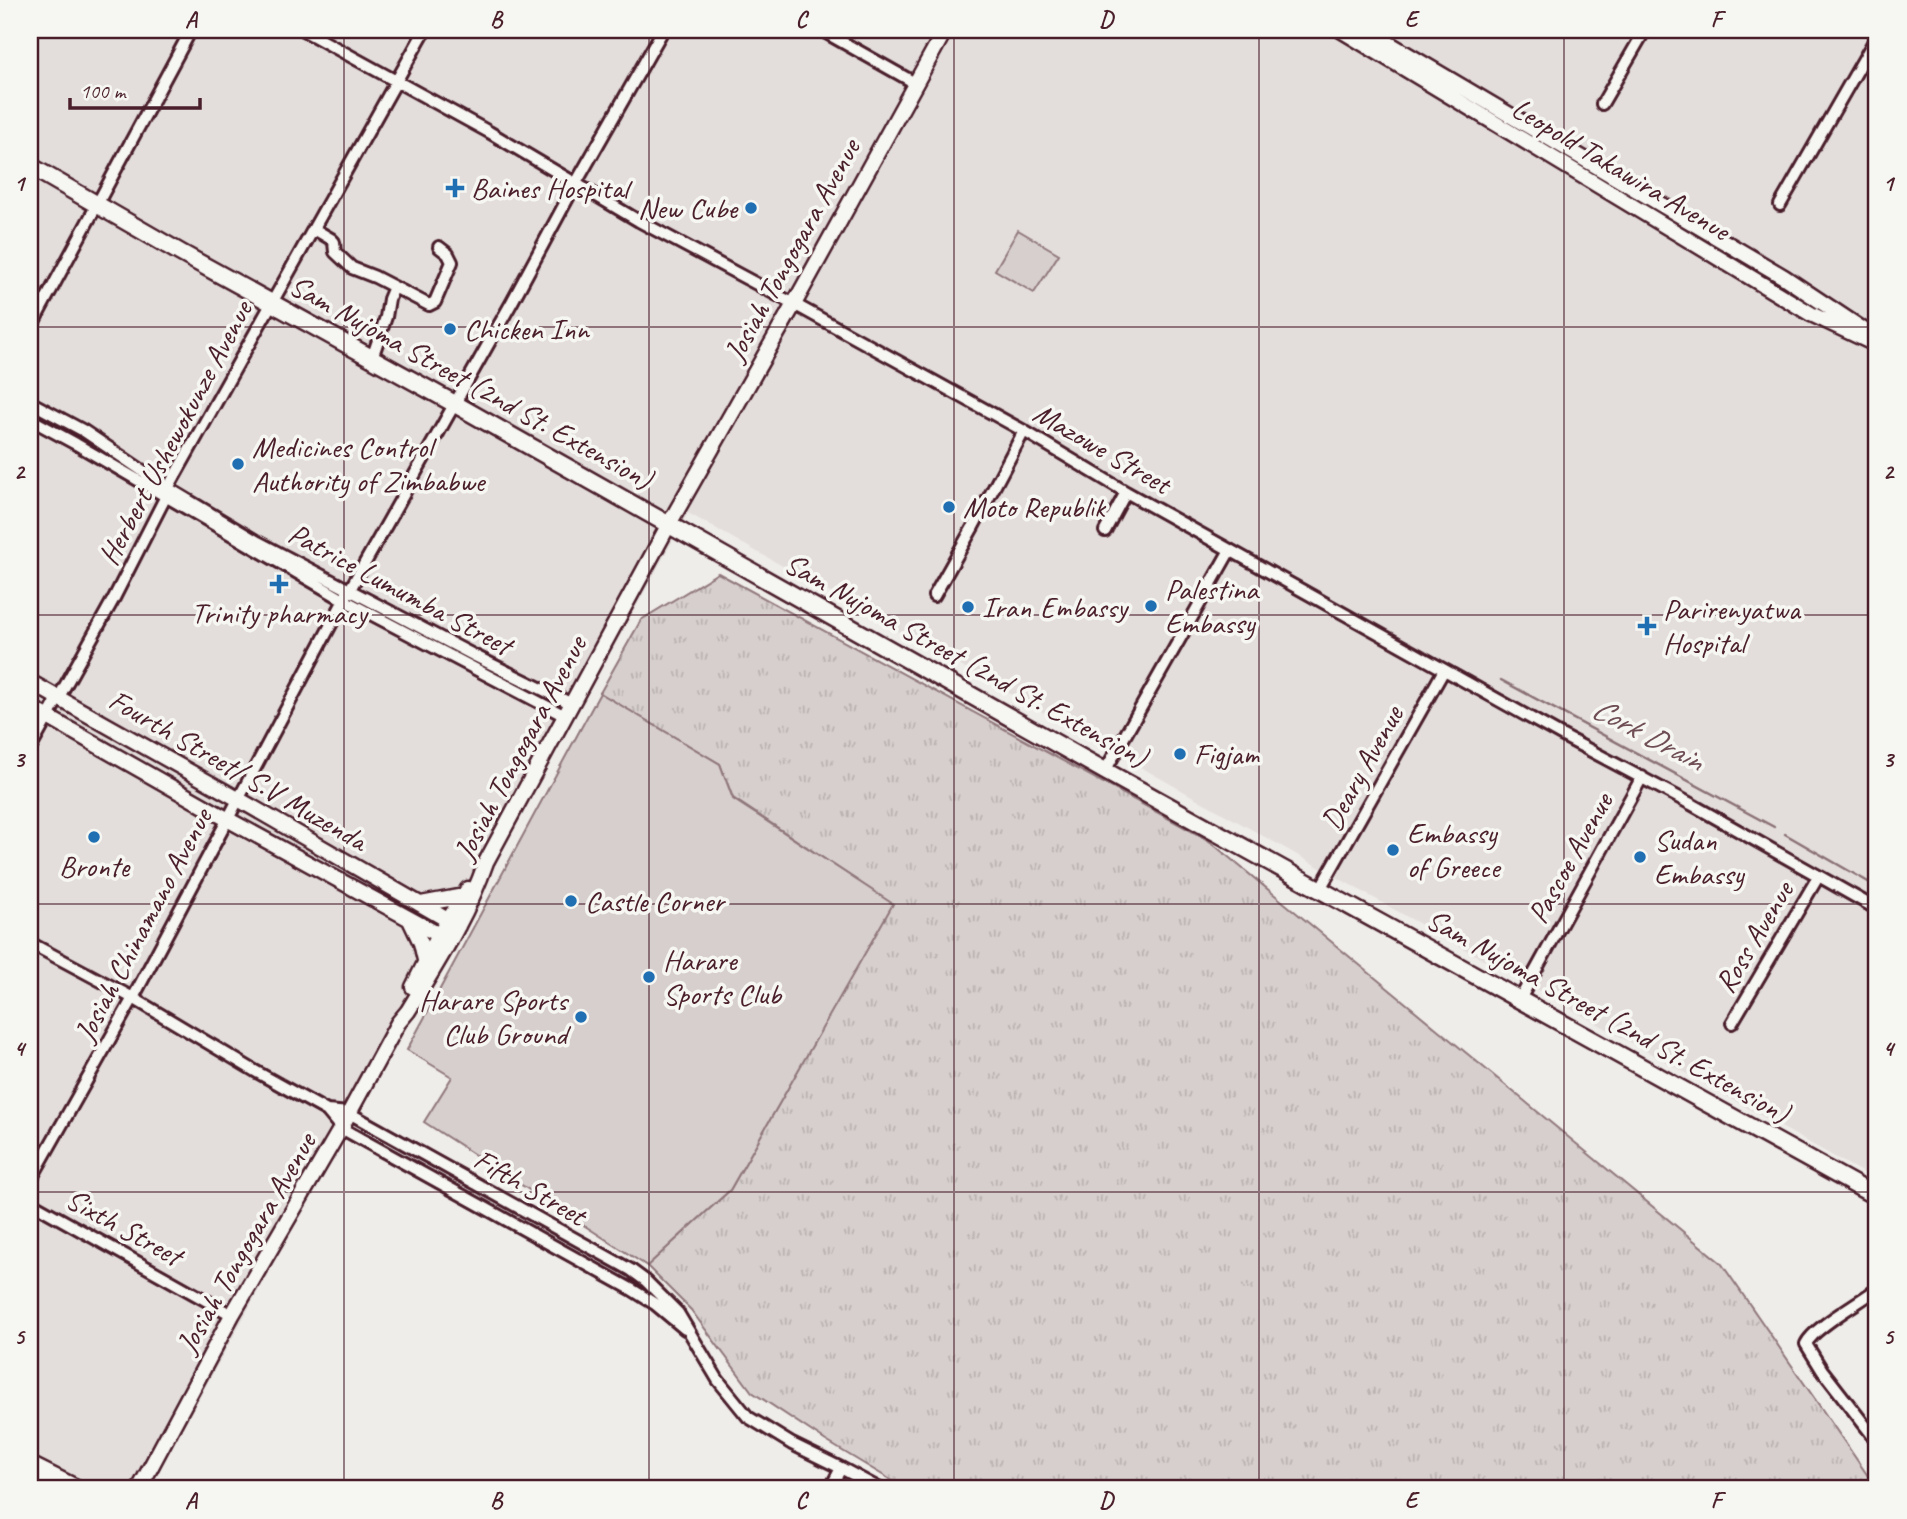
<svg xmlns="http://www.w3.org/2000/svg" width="1907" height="1519" font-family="Caveat,sans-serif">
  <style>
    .built { fill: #e3dedc }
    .grass { fill: url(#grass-tufts); stroke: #90777c; stroke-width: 2 }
    .pitch { fill: #d7cfce; stroke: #90777c; stroke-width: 2 }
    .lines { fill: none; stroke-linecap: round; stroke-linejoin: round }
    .stream { stroke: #8a6f74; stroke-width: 2.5 }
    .minor-casing { stroke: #4a1f2b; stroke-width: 16 }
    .major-casing { stroke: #4a1f2b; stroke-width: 19 }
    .highway-casing { stroke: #4a1f2b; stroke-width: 21 }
    .minor { stroke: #f6f6f2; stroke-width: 10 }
    .major { stroke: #f6f6f2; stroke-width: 14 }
    .highway { stroke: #f6f6f2; stroke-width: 16 }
    .grid { fill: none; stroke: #4a1f2b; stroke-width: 2; stroke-opacity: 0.55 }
    .poi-dot { fill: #1f6fb2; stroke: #f6f6f2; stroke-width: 2.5 }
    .labels { text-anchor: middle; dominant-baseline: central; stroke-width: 7; stroke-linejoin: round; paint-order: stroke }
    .street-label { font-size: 30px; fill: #4a1f2b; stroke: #f6f6f2 }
    .poi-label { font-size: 30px; fill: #4a1f2b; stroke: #f6f6f2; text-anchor: start }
    .water-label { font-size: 32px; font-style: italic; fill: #6f4e56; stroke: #f6f6f2 }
    .neatline { fill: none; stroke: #4a1f2b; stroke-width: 2.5 }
    .grid-label { font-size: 23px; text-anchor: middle; font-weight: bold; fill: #4a1f2b }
  </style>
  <defs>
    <pattern id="grass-tufts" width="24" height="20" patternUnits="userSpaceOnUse" patternTransform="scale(1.75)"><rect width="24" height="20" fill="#d7cfce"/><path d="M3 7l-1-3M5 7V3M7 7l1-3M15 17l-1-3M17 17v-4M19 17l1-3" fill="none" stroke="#bab1b1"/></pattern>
  </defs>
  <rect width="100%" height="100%" fill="#efedea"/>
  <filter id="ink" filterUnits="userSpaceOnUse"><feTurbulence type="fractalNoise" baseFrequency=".0143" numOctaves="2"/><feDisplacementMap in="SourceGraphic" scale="14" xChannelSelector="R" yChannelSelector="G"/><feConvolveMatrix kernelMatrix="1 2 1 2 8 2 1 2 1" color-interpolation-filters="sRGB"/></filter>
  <g filter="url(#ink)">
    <!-- built -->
    <path class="built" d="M 30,30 L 1877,30 L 1877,1151 L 1865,1174 L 688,513 L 149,1489 L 30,1489 Z"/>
    <!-- grass -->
    <path class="grass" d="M 718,573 L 1208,840 L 1721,1263 L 1877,1489 L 906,1489 L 826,1441 L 752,1392 L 691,1310 L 647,1266 L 730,1190 L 892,904 L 733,798 L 720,764 L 600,693 L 641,620 Z"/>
    <!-- pitch -->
    <path class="pitch" d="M 1018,230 L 1059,254 L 1034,293 L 995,270 Z
      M 600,693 L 720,764 L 733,799 L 893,904 L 730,1190 L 647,1266 L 424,1122 L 452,1077 L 407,1050 Z"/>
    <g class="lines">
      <!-- stream -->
      <path class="stream" d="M 1501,680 L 1774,827
        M 1785,834 L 1877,887"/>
      <!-- minor casing -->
      <g class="minor-casing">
        <path id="minor" d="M 303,30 L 489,132 L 639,221 L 794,304 L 1024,431 L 1126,492 L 1561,735 L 1691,804 L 1877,909
          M 821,30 L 915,83
          M 1602,104 L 1645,30
          M 1780,205 L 1877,36
          M 314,229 L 331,239 L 334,242 L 335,252 L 352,268 L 375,277 L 429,305 L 435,302 L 452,262 L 448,254 L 439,247
          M 30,329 L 191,30
          M 372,358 L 386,317 L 389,299 L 394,287
          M 30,402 L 84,431 L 168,488 L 258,542 L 475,656 L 572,704
          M 30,419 L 76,444 L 344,600 L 565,716
          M 1105,531 L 1126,492
          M 934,596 L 973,527 L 1024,431
          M 30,749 L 114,598 L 166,496 L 168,488 L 425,30
          M 1105,771 L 1230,550
          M 1320,889 L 1444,670
          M 30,943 L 133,998 L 255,1071 L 327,1111 L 349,1113 L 631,1270 L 646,1281 L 678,1313 L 718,1380 L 748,1417 L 792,1444 L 841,1468 L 880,1489
          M 1520,999 L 1642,777
          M 1732,1023 L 1818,877
          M 327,1111 L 341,1128 L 631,1289 L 655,1304 L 685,1329
          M 30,1181 L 133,998 L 344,600 L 512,302 L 576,183 L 663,30
          M 30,1202 L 232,1315
          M 1877,1289 C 1860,1302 1813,1328 1806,1344 L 1822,1370 L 1877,1441
          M 830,1489 L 841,1468"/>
      </g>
      <!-- major casing -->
      <g class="major-casing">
        <path id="major" d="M 1341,30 L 1778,294 L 1811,314 L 1877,345
          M 1366,30 L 1784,277 L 1868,333
          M 30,682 L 238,799 L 458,926
          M 30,707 L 227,819 L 450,941
          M 421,904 L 464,896
          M 410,920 L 421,943 L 425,960
          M 413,987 L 439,935 L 468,889
          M 30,1464 L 80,1489
          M 30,1472 L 54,1489
          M 139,1489 L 232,1315 L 341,1128 L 398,1023 L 408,1011 C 437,963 468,915 486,862 L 669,524 L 794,304 L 945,30"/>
      </g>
      <!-- highway casing -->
      <g class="highway-casing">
        <path id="highway" d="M 30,166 L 181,253 L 455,404 L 1105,771 L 1877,1197"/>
      </g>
      <!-- minor -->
      <use href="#minor" class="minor"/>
      <!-- major -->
      <use href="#major" class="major"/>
      <!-- highway -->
      <use href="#highway" class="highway"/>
    </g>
  </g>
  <!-- grid -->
  <path class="grid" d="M 344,30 L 344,1489M 649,30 L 649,1489M 954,30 L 954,1489M 1259,30 L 1259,1489M 1564,30 L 1564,1489M 30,327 L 1877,327M 30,615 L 1877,615M 30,904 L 1877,904M 30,1192 L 1877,1192"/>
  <!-- markers -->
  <g class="poi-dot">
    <path d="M451.5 177.5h7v7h7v7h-7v7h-7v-7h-7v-7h7z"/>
    <circle cx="751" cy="208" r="7"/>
    <circle cx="450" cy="329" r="7"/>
    <circle cx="238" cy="464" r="7"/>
    <circle cx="949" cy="507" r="7"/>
    <path d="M275.5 573.5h7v7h7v7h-7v7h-7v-7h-7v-7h7z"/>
    <circle cx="1151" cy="606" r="7"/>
    <circle cx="968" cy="607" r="7"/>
    <path d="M1643.5 615.5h7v7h7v7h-7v7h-7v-7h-7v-7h7z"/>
    <circle cx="1180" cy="754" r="7"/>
    <circle cx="94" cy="837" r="7"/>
    <circle cx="1393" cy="850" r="7"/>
    <circle cx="1640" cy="857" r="7"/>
    <circle cx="571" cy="901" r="7"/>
    <circle cx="649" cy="977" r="7"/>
    <circle cx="581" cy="1017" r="7"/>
  </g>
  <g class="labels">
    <!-- street labels -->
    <g class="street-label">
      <text transform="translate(1621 169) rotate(31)">Leopold Takawira Avenue</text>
      <text transform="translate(792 250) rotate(-61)">Josiah Tongogara Avenue</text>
      <text transform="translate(471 382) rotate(29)">Sam Nujoma Street (2nd St. Extension)</text>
      <text transform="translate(175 433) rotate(-62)">Herbert Ushewokunze Avenue</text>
      <text transform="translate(1102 448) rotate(30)">Mazowe Street</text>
      <text transform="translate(400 589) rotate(28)">Patrice Lumumba Street</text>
      <text transform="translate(966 660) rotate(29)">Sam Nujoma Street (2nd St. Extension)</text>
      <text transform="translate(520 748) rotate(-62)">Josiah Tongogara Avenue</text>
      <text transform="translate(1362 768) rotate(-61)">Deary Avenue</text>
      <text transform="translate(238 770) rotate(30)">Fourth Street/ S.V Muzenda</text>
      <text transform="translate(1570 858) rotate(-61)">Pascoe Avenue</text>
      <text transform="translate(143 925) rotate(-62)">Josiah Chinamano Avenue</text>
      <text transform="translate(1754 937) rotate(-59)">Ross Avenue</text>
      <text transform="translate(1608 1016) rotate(29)">Sam Nujoma Street (2nd St. Extension)</text>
      <text transform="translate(530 1187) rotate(30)">Fifth Street</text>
      <text transform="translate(124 1227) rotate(29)">Sixth Street</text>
      <text transform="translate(246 1243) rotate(-60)">Josiah Tongogara Avenue</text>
    </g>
    <!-- poi labels -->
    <g class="poi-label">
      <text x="471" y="188">Baines Hospital</text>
      <text x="737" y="208" text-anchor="end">New Cube</text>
      <text x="464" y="329">Chicken Inn</text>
      <text x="252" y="447">Medicines Control<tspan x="252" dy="34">Authority of Zimbabwe</tspan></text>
      <text x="963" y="507">Moto Republik</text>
      <text x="1165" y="589">Palestina<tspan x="1165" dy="34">Embassy</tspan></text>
      <text x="982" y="607">Iran Embassy</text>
      <text x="1663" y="609">Parirenyatwa<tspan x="1663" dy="34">Hospital</tspan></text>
      <text x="279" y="613" text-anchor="middle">Trinity pharmacy</text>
      <text x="1194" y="754">Figjam</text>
      <text x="1407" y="833">Embassy<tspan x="1407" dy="34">of Greece</tspan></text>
      <text x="1654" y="840">Sudan<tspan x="1654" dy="34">Embassy</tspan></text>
      <text x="94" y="866" text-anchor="middle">Bronte</text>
      <text x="585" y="901">Castle Corner</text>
      <text x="663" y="960">Harare<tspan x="663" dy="34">Sports Club</tspan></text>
      <text x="567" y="1000" text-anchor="end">Harare Sports<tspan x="567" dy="34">Club Ground</tspan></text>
    </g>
    <!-- water labels -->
    <g class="water-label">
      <text transform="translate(1648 734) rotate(28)">Cork Drain</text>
    </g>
  </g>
  <!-- margin -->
  <rect width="1907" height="1519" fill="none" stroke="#f6f6f2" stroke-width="77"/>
  <!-- scale -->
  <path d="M70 98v10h130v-10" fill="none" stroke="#4a1f2b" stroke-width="3.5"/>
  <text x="80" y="98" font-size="21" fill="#4a1f2b" stroke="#f6f6f2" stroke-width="5" paint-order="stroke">100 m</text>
  <rect x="38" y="38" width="1830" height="1442" class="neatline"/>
  <g class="grid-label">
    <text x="191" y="27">A</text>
    <text x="496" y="27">B</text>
    <text x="801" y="27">C</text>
    <text x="1106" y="27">D</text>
    <text x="1411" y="27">E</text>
    <text x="1716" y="27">F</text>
    <text x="19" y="191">1</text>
    <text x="1888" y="191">1</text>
    <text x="19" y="479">2</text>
    <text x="1888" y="479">2</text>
    <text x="19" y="767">3</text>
    <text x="1888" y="767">3</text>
    <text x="19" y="1056">4</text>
    <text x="1888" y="1056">4</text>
    <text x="19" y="1344">5</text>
    <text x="1888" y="1344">5</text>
    <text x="191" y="1508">A</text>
    <text x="496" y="1508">B</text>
    <text x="801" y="1508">C</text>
    <text x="1106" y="1508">D</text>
    <text x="1411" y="1508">E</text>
    <text x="1716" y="1508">F</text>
  </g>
</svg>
